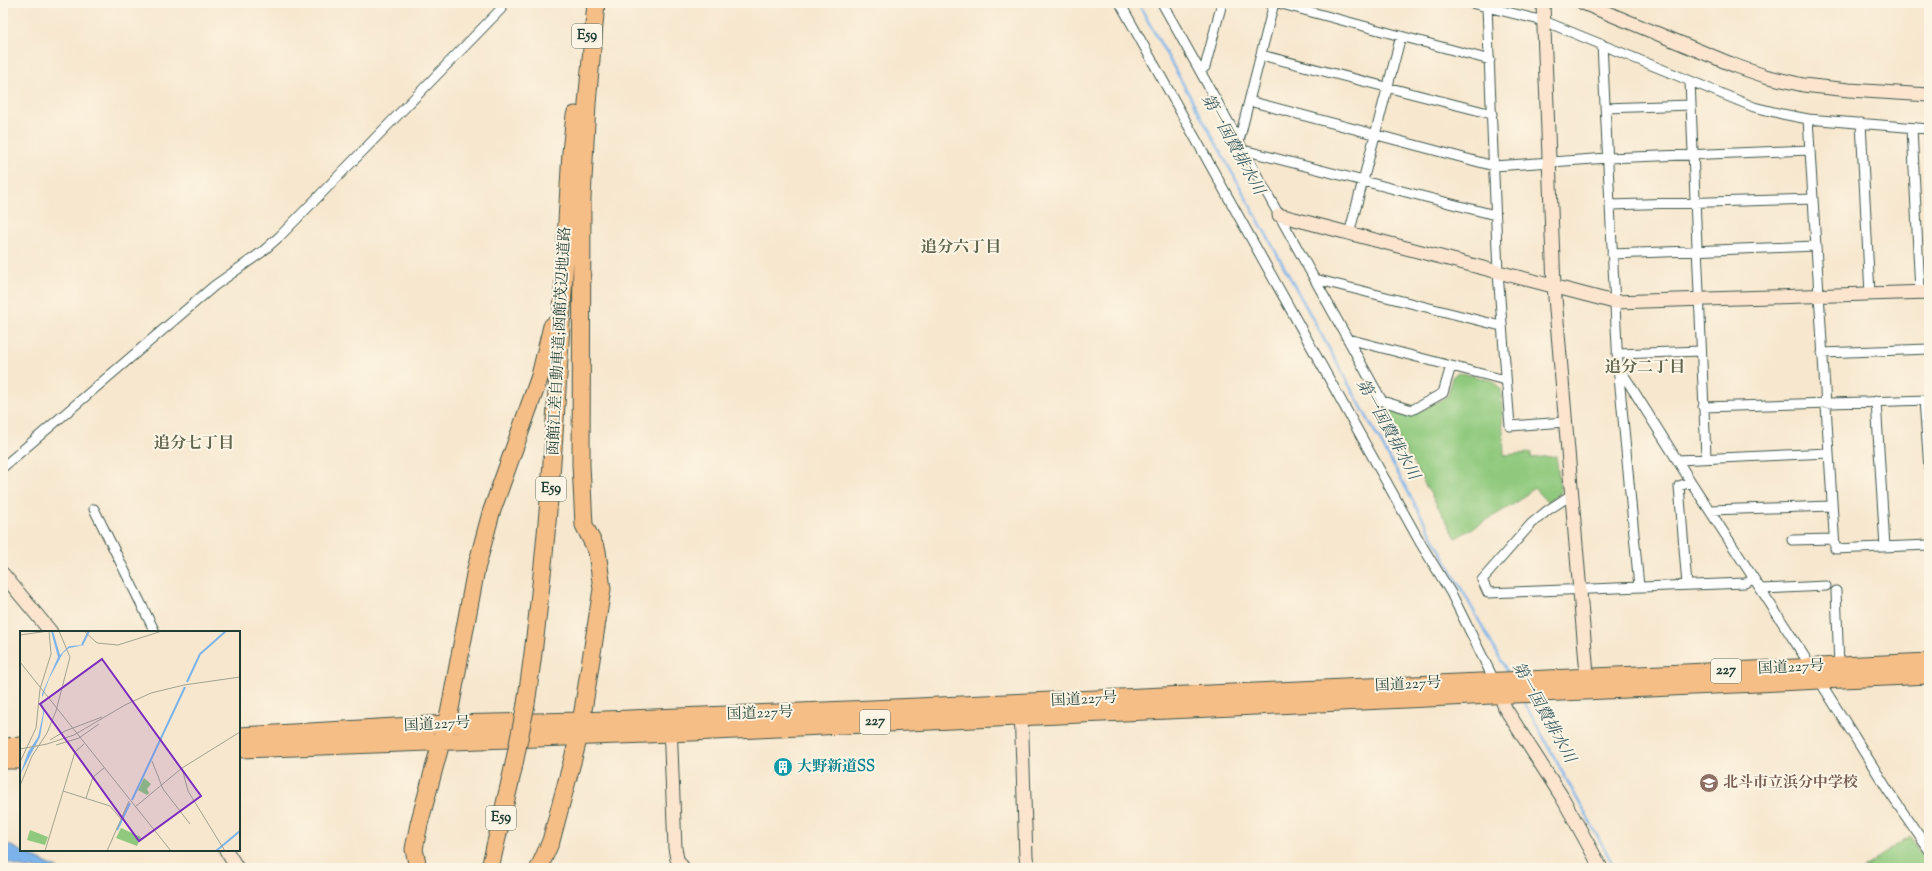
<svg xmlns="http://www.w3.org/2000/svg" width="1932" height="871" font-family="'Sorts Mill Goudy','Noto Serif JP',serif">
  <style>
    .green { fill: #8fc97d; stroke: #578358 }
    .water { fill: #7bb3eb; stroke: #4d7890 }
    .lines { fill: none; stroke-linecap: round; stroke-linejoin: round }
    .stream { stroke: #7bb3eb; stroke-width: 2.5 }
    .street-casing { stroke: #3f564b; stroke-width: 11 }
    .secondary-casing { stroke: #3f564b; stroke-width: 15 }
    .highway-casing { stroke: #3f564b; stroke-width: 19 }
    .street { stroke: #fff; stroke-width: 9 }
    .secondary { stroke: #fbe5cf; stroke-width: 13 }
    .highway { stroke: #f6be87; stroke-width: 17 }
    .highway-bridge-casing { stroke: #3f564b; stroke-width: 19; stroke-linecap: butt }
    .highway-bridge { stroke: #f6be87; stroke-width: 17 }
    .labels { text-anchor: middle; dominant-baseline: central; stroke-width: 4; stroke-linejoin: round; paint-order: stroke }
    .shield { fill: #fcf5e5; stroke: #617469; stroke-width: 1 }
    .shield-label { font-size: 14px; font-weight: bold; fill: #1f3d34 }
    .street-label { font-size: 15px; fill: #1f3d34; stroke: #fcf5e5 }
    .culture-label { font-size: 15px; font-weight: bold; fill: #0d838f; stroke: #fcf5e5; text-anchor: start }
    .education-label { font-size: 15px; font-weight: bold; fill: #785e54; stroke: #fcf5e5; text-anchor: start }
    .water-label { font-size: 16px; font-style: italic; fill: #365a62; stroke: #fcf5e5 }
    .neighbourhood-label { font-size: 16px; font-weight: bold; fill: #61674e; stroke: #fcf5e5 }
    .inset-river { fill: none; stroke: #7bb3eb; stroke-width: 2 }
    .inset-road { fill: none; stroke: #a1a390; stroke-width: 1 }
    .view { fill: #7b2cbf; fill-opacity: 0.15; stroke: #7b2cbf; stroke-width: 2 }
    .inset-edge { fill: none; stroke: #1f3d34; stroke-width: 2 }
  </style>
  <rect width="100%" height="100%" fill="#fcf5e5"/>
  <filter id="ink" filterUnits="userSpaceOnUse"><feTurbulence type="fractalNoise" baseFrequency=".025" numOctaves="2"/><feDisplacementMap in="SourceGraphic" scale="8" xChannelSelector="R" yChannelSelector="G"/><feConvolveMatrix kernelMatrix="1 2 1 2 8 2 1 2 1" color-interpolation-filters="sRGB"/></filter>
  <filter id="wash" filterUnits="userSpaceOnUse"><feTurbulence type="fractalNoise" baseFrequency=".012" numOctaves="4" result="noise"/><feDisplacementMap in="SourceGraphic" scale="16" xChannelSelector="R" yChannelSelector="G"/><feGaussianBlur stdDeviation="0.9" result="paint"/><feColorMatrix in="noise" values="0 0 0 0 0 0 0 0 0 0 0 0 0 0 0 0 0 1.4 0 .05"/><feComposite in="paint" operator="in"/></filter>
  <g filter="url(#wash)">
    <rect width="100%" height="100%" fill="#f7e7ce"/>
    <!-- green -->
    <path class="green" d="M 1458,372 L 1493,381 L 1501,389 L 1504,455 L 1531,453 L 1531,458 L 1556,456 L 1561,493 L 1547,502 L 1534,488 L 1514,504 L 1456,538 L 1380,406 L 1413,415 L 1448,396 L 1452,377 Z
      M 1910,836 L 1929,868 L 1863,868 Z"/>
    <!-- water -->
    <path class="water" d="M 3,842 L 50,865 L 58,868 C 36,868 23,871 3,860 Z"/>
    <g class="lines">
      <!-- stream -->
      <path class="stream" d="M 1138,3 C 1263,226 1384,451 1509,675
        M 1523,700 L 1615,868"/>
    </g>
  </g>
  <g filter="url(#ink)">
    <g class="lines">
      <!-- street casing -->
      <g class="street-casing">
        <path id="street" d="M 1120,3 L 1421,544 L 1451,593 L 1496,684
          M 1162,3 L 1239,141
          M 1278,3 L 1490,60
          M 1471,3 L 1487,7
          M 1602,44 L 1618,366 L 1639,587
          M 1261,55 L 1492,114
          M 1200,71 L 1205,67 L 1222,3
          M 1690,81 L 1706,457
          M 1249,101 L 1274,3
          M 1605,108 L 1691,105
          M 1808,119 L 1929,129
          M 1861,123 L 1870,294
          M 1912,128 L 1920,292
          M 1243,150 L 1495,215
          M 1610,205 L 1813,199
          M 1349,234 L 1401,36
          M 1612,254 L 1816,246
          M 1315,279 L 1501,326
          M 1348,339 L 1505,380
          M 1822,353 L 1929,349
          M 1617,354 L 1701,351
          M 1451,366 L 1443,393 L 1412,410 L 1382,401 L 1243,150 L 1239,141 L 1249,101 L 1494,166 L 1608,158 L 1810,150
          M 1618,366 L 1691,482 L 1799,648 L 1889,792 L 1929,850
          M 1924,400 L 1929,468
          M 1876,401 L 1885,547
          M 1703,407 L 1929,400
          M 1566,422 L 1510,426 L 1498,273 L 1487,7 L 1544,21 L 1754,107 L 1782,114 L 1808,119 L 1835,549 L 1929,545
          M 1677,460 L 1829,453
          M 3,467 L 214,286 L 262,252 L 280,236 L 501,9
          M 1571,495 L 1548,510 L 1531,524 L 1482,580 L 1488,593 L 1745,583 L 1754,579
          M 94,509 L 155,632
          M 1710,510 L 1832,506
          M 1792,540 L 1834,539
          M 1687,585 L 1679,486 L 1691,482
          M 1761,589 L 1826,586
          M 1836,591 L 1839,666"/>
      </g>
      <!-- secondary casing -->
      <g class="secondary-casing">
        <path id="secondary" d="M 1543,3 L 1554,286 L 1588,686
          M 1583,3 L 1736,66 L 1765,76 L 1803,85 L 1849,90 L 1929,95
          M 1279,215 L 1614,302 L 1929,292
          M 3,574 L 51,632
          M 1500,694 L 1505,708 L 1562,797 L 1601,868
          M 1021,708 L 1026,857 L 1028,868
          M 670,724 L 675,848 L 677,859 L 683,868
          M 226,850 L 237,868"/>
      </g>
      <!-- highway casing -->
      <g class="highway-casing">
        <path id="highway" d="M 526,704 C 553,521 560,336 571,152 L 575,115
          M 239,736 L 447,724 L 581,721 L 872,709 L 1929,662
          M 3,747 L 21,746
          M 239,749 L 647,734 L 1929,675
          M 3,760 L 21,760
          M 418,868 L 414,849 L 419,824 L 450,709 L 476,569 L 491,513 L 540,376 L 552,326
          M 490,868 L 513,769
          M 539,868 L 551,841 L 579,736 L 602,589 L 597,551 L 584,525 L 581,464 L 582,199 L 587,104 L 596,3"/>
      </g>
      <!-- street -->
      <use href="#street" class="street"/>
      <!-- secondary -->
      <use href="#secondary" class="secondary"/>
      <!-- highway -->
      <use href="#highway" class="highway"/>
      <!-- highway-bridge casing -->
      <g class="highway-bridge-casing">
        <path id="highway-bridge" d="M 513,769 L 526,704"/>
      </g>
      <!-- highway-bridge -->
      <use href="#highway-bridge" class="highway-bridge"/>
    </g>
  </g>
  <!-- icons -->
  <defs>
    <g id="building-disc" transform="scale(1)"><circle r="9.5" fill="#0f9aa8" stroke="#fcf5e5"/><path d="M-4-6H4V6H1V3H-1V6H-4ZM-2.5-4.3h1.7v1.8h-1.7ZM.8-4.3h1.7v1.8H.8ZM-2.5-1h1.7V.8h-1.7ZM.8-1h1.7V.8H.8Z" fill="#fff"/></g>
    <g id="school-disc" transform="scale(1)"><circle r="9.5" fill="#8d6e63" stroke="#fcf5e5"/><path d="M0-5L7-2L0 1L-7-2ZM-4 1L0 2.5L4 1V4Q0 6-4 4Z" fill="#fff"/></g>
  </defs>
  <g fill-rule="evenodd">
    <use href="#building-disc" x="783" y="767"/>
    <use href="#school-disc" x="1709" y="783"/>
  </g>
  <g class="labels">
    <!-- shield labels -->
    <g class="shield">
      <rect x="572" y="24" width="30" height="24" rx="3"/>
      <rect x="536" y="477" width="30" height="24" rx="3"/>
      <rect x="1711" y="659" width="30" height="24" rx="3"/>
      <rect x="860" y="710" width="30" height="24" rx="3"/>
      <rect x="486" y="806" width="30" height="24" rx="3"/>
    </g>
    <g class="shield-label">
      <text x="587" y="36">E59</text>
      <text x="551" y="489">E59</text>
      <text x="1726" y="671">227</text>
      <text x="875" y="722">227</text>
      <text x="501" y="818">E59</text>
    </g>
    <!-- street labels -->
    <g class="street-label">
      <text transform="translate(560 341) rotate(-87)">函館江差自動車道;函館茂辺地道路</text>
      <text transform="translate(1791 668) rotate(-3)">国道227号</text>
      <text transform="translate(1408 685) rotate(-3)">国道227号</text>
      <text transform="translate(1084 700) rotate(-3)">国道227号</text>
      <text transform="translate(760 714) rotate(-2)">国道227号</text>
      <text transform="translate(437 725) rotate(-3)">国道227号</text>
    </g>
    <!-- culture labels -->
    <g class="culture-label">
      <text x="797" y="767">大野新道SS</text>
    </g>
    <!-- education labels -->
    <g class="education-label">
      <text x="1723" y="783">北斗市立浜分中学校</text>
    </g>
    <!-- water labels -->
    <g class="water-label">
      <text transform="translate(1232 145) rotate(61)">第一国費排水川</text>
      <text transform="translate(1387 430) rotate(61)">第一国費排水川</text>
      <text transform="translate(1543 713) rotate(61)">第一国費排水川</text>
    </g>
    <!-- neighbourhood labels -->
    <g class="neighbourhood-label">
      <text x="961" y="248">追分六丁目</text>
      <text x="1645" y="368">追分二丁目</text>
      <text x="194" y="444">追分七丁目</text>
    </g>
  </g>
  <!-- overview -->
  <g transform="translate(20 631)">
    <rect width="220" height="220" fill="#f7e7ce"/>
    <path d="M 124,147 L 131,153 L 127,158 L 129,162 L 127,164 L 118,159 ZM 101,197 L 121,206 L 117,215 L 96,207 ZM 10,199 L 28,206 L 25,214 L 7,209 Z" fill="#8fc97d"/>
    <path d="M 31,0 L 33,0 L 40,24 L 49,15 L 65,14 L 49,17 L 43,22 L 29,48 L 22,67 L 24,82 L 20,106 L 0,144 L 8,121 L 18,106 L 23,83 L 22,63 L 38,26 Z" fill="#7bb3eb"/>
    <path class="inset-river" d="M 62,14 L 69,0M 167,51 L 180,23 L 206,0M 112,169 L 165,56M 97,199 L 110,172M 196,220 L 220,200"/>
    <path class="inset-road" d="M 64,0 L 77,12 L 98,14 L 142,0M 0,4 L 29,0M 0,31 L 151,220M 30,109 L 45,100 L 82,86M 36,114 L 59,107 L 79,93M 0,118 L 27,113 L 54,104 L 105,74 L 131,62 L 164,54 L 220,46M 132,130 L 143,158 L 170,193M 0,131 L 16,97 L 20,58 L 31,23 L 29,0M 162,137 L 168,160 L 205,220M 0,155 L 12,125 L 27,102 L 36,80 L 50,26 L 39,0M 43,160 L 90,175 L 101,188M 66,167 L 73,146 L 84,137M 115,176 L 162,137 L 220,101M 25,220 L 55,121 L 64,113M 87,220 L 109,170"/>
    <path class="view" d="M 82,28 L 181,165 L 119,210 L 20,73 Z"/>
    <rect width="220" height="220" class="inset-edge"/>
  </g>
  <!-- margin -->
  <rect width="1932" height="871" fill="none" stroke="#fcf5e5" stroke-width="16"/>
</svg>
